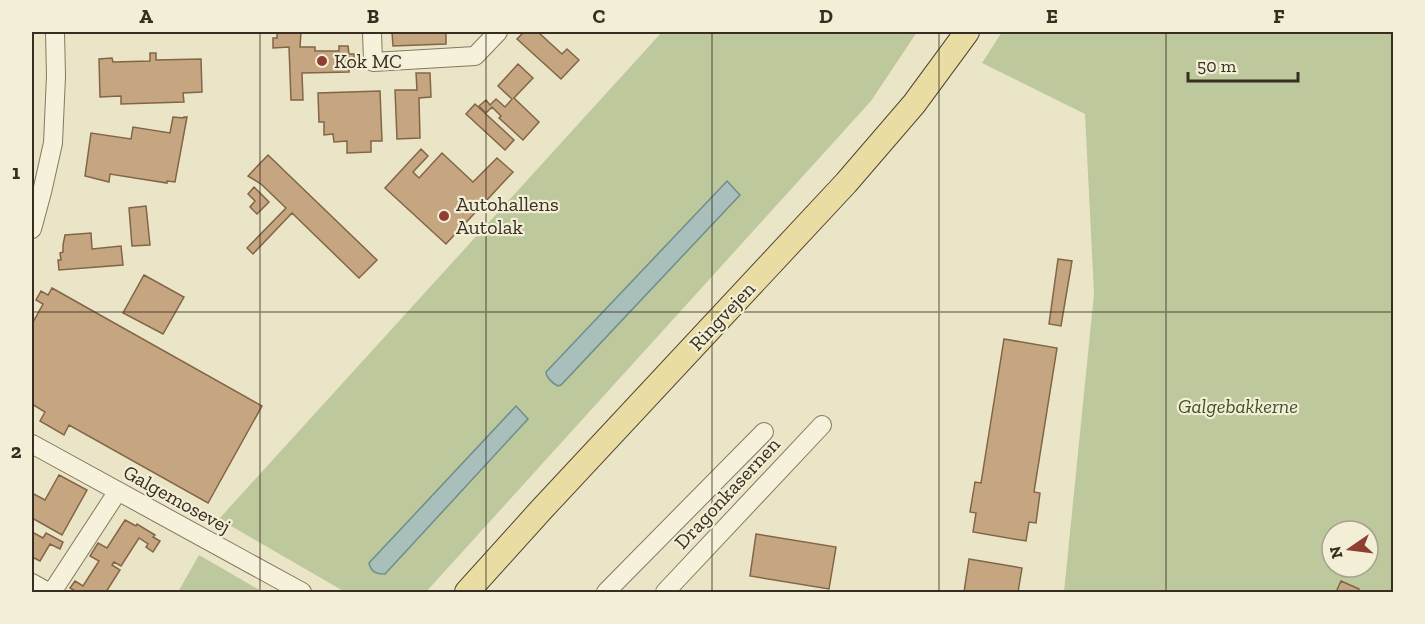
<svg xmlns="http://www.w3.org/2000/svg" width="1425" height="624" font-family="'Zilla Slab',serif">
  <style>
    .green { fill: #bdc89c; fill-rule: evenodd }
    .water { fill: #a8bfbb; stroke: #6f8d89; stroke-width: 1.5 }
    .building { fill: #c5a681; stroke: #826546; stroke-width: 1.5 }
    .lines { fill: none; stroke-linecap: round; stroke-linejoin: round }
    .minor-casing { stroke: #85785e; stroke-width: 20 }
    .major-casing { stroke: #534632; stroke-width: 26 }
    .minor { stroke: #f6f1da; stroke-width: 18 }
    .major { stroke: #eadda3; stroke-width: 24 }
    .grid { fill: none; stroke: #372e21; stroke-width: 1.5; stroke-opacity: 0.55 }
    .poi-dot { fill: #8f3e33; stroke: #f3eed6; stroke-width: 2 }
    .labels { text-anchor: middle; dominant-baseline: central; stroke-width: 4.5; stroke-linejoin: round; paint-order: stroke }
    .poi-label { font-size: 20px; fill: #372e21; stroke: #f3eed6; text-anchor: start }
    .street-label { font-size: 20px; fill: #372e21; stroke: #f3eed6 }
    .park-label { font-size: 20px; font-style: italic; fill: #425129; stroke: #f3eed6 }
    .neatline { fill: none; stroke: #372e21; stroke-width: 2 }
    .grid-label { font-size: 20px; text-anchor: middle; font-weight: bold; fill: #372e21 }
  </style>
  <rect width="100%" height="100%" fill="#ebe5c7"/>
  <!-- green -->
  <path class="green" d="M 662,32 L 917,32 L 871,101 L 426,592 L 345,592 L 219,519 Z
    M 1002,32 L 1393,32 L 1393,592 L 1064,592 L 1094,294 L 1085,114 L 982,63 ZM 1332,531 L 1368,531 L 1368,567 L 1332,567 Z
    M 199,555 L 263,592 L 178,592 Z"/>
  <!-- water -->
  <path class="water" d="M 727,181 L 740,195 L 561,385 L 558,386 C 553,384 546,377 546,372 Z
    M 516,406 L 528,419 L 385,574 C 376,574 371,572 369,563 Z"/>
  <!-- building -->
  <path class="building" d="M 272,32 L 301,32 L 300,47 L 315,47 L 315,51 L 339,51 L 339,46 L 348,46 L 349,54 L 354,54 L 355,69 L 349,69 L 349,72 L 302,73 L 303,100 L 291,100 L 289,47 L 273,48 L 273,38 L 277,38 L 277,33 L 272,33 Z
    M 392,32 L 446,32 L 446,44 L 393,46 Z
    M 524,32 L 538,32 L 562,54 L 567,49 L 579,60 L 561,79 L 517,39 Z
    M 150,53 L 156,53 L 156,60 L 201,59 L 202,92 L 183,93 L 184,102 L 121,104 L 121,96 L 100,97 L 99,59 L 112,58 L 113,62 L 150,61 Z
    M 518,64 L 533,78 L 514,98 L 539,122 L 523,140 L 499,118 L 501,116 L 492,107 L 486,113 L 479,106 L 486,100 L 490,105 L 496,99 L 505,107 L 512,99 L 498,86 Z
    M 416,73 L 430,73 L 431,97 L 419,98 L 420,138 L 397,139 L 395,90 L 417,90 Z
    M 380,91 L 382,141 L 371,141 L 371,152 L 347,153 L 347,141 L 334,142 L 333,134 L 324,135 L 324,122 L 319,122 L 318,93 Z
    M 475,104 L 514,140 L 505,150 L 466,114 Z
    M 173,117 L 184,118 L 184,117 L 187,117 L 175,182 L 167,181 L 167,183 L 110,174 L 109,182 L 85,176 L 91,133 L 131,139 L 133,127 L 170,133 Z
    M 421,149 L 428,156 L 413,172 L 419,178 L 442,153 L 473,182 L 497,158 L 513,172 L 446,244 L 385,188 Z
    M 268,155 L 377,260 L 359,278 L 292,213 L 253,254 L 247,248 L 286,208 L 261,184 L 248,176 Z
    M 254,187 L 269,202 L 257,214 L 250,207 L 255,201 L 248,194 Z
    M 146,206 L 150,245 L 132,246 L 129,208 Z
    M 91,233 L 92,249 L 121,246 L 123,265 L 59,270 L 58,260 L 61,260 L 60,253 L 63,252 L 63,245 L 65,235 Z
    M 1058,259 L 1072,261 L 1061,326 L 1049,324 Z
    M 144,275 L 184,297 L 163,334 L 123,313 Z
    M 52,288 L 262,406 L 208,503 L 69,425 L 64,435 L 40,421 L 45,412 L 32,404 L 32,324 L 43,304 L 36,300 L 41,291 L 48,295 Z
    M 1004,339 L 1057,348 L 1034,492 L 1040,493 L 1036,523 L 1029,522 L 1026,541 L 973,532 L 976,513 L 970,512 L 975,482 L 981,483 Z
    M 59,475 L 87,490 L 62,535 L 32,518 L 32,493 L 45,500 Z
    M 125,520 L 136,526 L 137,524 L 155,535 L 153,537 L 160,541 L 153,552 L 146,547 L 148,544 L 139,538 L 121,566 L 114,562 L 112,565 L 120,570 L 106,592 L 77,592 L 70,588 L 75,581 L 83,586 L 99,561 L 90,556 L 98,543 L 107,548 Z
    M 32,532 L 43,538 L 46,533 L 63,542 L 60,549 L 50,544 L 40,561 L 32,557 Z
    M 756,534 L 836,547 L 829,589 L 750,576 Z
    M 969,559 L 1022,568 L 1018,592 L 964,592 Z
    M 1341,581 L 1359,589 L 1358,592 L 1336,592 Z"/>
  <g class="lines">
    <!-- minor casing -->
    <g class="minor-casing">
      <path id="minor" d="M 372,32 L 373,62 L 475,56 L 498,32
        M 32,229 L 42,192 L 53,143 L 56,76 L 55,32
        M 32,444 L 302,592
        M 32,583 L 48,592
        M 52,592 L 118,491
        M 606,592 L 764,432
        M 665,592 L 822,425"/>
    </g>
    <!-- major casing -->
    <g class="major-casing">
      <path id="major" d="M 467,592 L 541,510 L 846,183 L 914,104 L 967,32"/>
    </g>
    <!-- minor -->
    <use href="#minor" class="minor"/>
    <!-- major -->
    <use href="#major" class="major"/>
  </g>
  <!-- grid -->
  <path class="grid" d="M 260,32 L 260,592M 486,32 L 486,592M 712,32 L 712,592M 939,32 L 939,592M 1166,32 L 1166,592M 32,312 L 1394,312"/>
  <!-- markers -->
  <g class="poi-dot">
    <circle cx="322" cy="61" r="6"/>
    <circle cx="444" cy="216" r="6"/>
  </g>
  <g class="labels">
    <!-- poi labels -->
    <g class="poi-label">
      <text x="334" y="61">Kok MC</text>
      <text x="456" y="204">Autohallens<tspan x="456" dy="23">Autolak</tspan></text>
    </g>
    <!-- street labels -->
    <g class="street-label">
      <text transform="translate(722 316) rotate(-47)">Ringvejen</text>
      <text transform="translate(727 493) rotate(-47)">Dragonkasernen</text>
      <text transform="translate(177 499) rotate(29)">Galgemosevej</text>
    </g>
    <!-- park labels -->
    <g class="park-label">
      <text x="1238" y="406">Galgebakkerne</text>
    </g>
  </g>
  <!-- border -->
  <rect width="1425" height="624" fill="none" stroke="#f3eed6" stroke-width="66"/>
  <!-- north arrow -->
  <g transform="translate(1350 549) rotate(256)"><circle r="28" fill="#f3eed6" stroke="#a8a18e" stroke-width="1.5"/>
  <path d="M0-4.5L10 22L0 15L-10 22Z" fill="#8f3e33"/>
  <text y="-9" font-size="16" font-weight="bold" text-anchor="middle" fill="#372e21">N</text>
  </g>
  <!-- scale -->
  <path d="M1188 72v9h110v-9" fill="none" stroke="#372e21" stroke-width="3"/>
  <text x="1197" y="72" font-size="18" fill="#372e21" stroke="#f3eed6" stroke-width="4.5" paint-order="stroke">50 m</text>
  <rect x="33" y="33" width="1359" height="558" class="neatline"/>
  <g class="grid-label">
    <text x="146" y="23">A</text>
    <text x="373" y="23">B</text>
    <text x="599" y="23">C</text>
    <text x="826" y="23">D</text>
    <text x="1052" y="23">E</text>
    <text x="1279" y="23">F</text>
    <text x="16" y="179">1</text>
    <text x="16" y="458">2</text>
  </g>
</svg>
